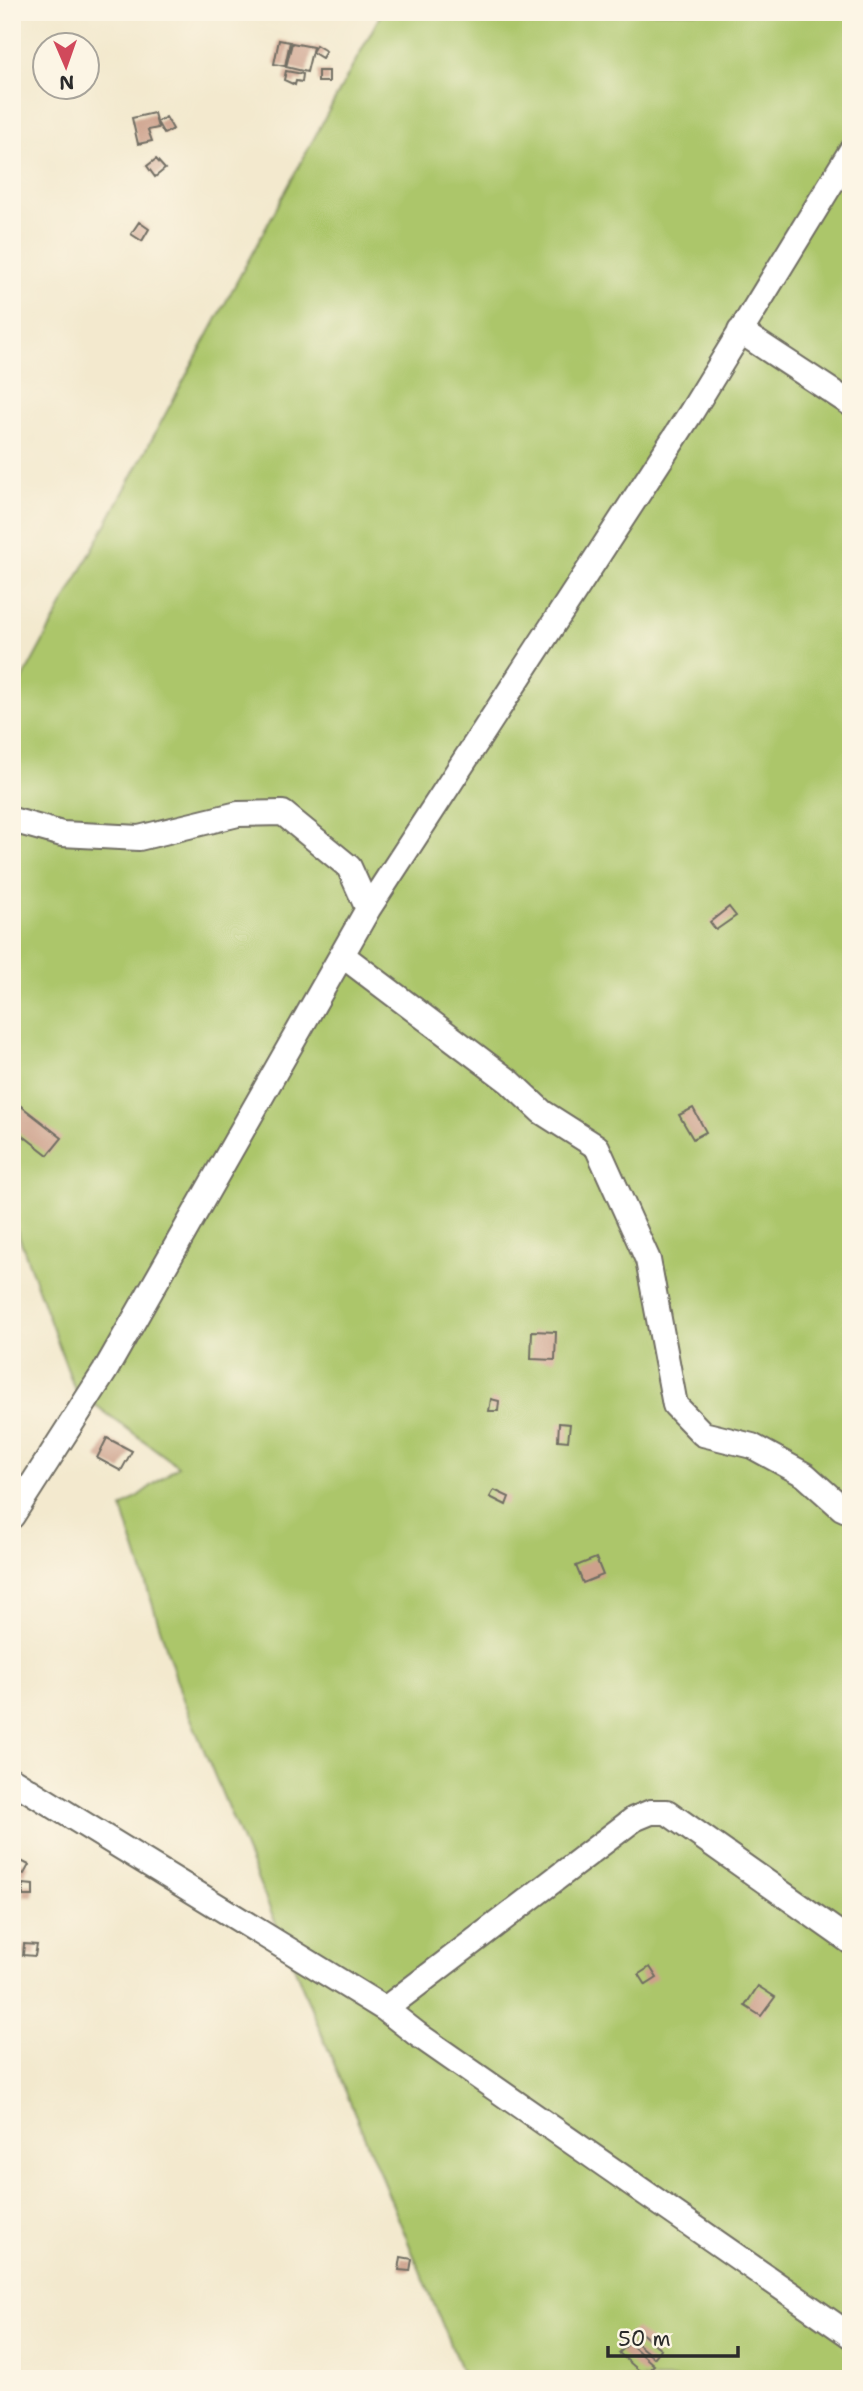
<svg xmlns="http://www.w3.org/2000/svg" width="863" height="2391" font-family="'Shantell Sans',sans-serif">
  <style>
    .green { fill: #acc66b; stroke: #6c784b; stroke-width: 2 }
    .building { fill: #cda18c }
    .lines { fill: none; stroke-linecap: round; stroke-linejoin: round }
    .minor-casing { stroke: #716e64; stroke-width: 28 }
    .minor { stroke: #fff; stroke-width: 24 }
  </style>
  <rect width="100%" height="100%" fill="#fcf5e5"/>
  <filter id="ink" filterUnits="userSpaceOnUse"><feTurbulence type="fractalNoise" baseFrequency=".0143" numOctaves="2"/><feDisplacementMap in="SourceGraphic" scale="14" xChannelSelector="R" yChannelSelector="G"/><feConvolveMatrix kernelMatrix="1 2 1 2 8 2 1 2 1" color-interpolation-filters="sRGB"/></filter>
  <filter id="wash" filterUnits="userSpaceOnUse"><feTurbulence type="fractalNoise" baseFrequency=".00686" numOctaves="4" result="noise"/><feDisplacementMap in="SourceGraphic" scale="28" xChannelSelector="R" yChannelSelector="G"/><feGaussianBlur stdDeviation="1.57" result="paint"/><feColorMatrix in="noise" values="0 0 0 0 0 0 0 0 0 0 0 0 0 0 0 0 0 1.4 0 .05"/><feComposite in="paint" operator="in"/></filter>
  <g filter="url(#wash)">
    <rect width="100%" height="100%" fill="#f3e9ce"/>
    <!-- green -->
    <path class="green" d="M 382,12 L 851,12 L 851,2379 L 465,2379 L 182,1697 L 122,1508 L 178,1466 L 75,1390 L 12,1217 L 12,699 Z"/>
    <g id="blocks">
      <!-- building -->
      <path class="building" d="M 279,40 L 290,42 L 285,66 L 274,64 Z
        M 292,43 L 313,47 L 307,72 L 286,67 Z
        M 316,45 L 326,51 L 322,58 L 312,52 Z
        M 286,71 L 303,74 L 302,82 L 296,81 L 295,85 L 284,80 Z
        M 318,71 L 329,71 L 329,82 L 318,82 Z
        M 154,113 L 158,128 L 148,130 L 152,141 L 138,144 L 132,118 Z
        M 166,117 L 173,129 L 164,134 L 157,122 Z
        M 156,159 L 165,169 L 155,177 L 147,166 Z
        M 139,222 L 149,229 L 142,241 L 131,234 Z
        M 729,907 L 736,916 L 716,930 L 710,922 Z
        M 12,1099 L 62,1138 L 48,1155 L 12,1127 Z
        M 693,1108 L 706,1132 L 693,1139 L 679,1115 Z
        M 532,1331 L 556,1332 L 555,1360 L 531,1359 Z
        M 491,1399 L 499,1401 L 498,1411 L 489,1411 Z
        M 559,1423 L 570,1424 L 568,1441 L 558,1440 Z
        M 107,1438 L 132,1451 L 121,1471 L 97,1458 Z
        M 494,1490 L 509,1497 L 506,1505 L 490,1497 Z
        M 596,1558 L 603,1575 L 583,1583 L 576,1566 Z
        M 12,1861 L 18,1863 L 15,1873 L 12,1872 Z
        M 21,1861 L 29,1865 L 24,1874 L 17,1870 Z
        M 23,1884 L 33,1885 L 33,1896 L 23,1896 Z
        M 12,1898 L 19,1900 L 14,1916 L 12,1915 Z
        M 24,1944 L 37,1945 L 35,1956 L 23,1955 Z
        M 650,1967 L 657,1978 L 646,1985 L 639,1974 Z
        M 758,1986 L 775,1997 L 761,2016 L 745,2006 Z
        M 401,2257 L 412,2259 L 410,2271 L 399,2270 Z
        M 635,2328 L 661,2349 L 654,2358 L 628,2336 Z
        M 629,2343 L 654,2365 L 644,2375 L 619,2353 Z"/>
    </g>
  </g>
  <g filter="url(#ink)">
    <use href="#blocks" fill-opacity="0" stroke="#716e64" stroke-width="2"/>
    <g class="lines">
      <!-- minor casing -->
      <g class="minor-casing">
        <path id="minor" d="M 740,331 L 851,404
          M 12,820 L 62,834 L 139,838 L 238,814 L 283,813 L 349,867 L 368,909
          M 342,955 L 510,1082 L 542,1112 L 597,1147 L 648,1260 L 675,1405 L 703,1434 L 752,1446 L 805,1475 L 842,1508 L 851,1512
          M 12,1516 L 105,1371 L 368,909 L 692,411 L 851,151
          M 12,1780 L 385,2009 L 634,1819 L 651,1812 L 667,1812 L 851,1942
          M 385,2009 L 417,2034 L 851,2336"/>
      </g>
      <!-- minor -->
      <use href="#minor" class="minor"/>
    </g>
  </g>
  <!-- margin -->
  <rect width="863" height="2391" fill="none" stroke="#fcf5e5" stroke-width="42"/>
  <!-- north arrow -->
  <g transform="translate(66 66) rotate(178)"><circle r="33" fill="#fcf5e5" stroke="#a8a49b" stroke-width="2"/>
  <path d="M0-5L12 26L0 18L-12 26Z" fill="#d1495b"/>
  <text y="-10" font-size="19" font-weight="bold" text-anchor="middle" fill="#2b2b2b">N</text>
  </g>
  <!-- scale -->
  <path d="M608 2346v10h130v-10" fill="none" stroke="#2b2b2b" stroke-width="3.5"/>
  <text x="618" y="2346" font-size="21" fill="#2b2b2b" stroke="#fcf5e5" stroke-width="5" paint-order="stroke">50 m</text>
</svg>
